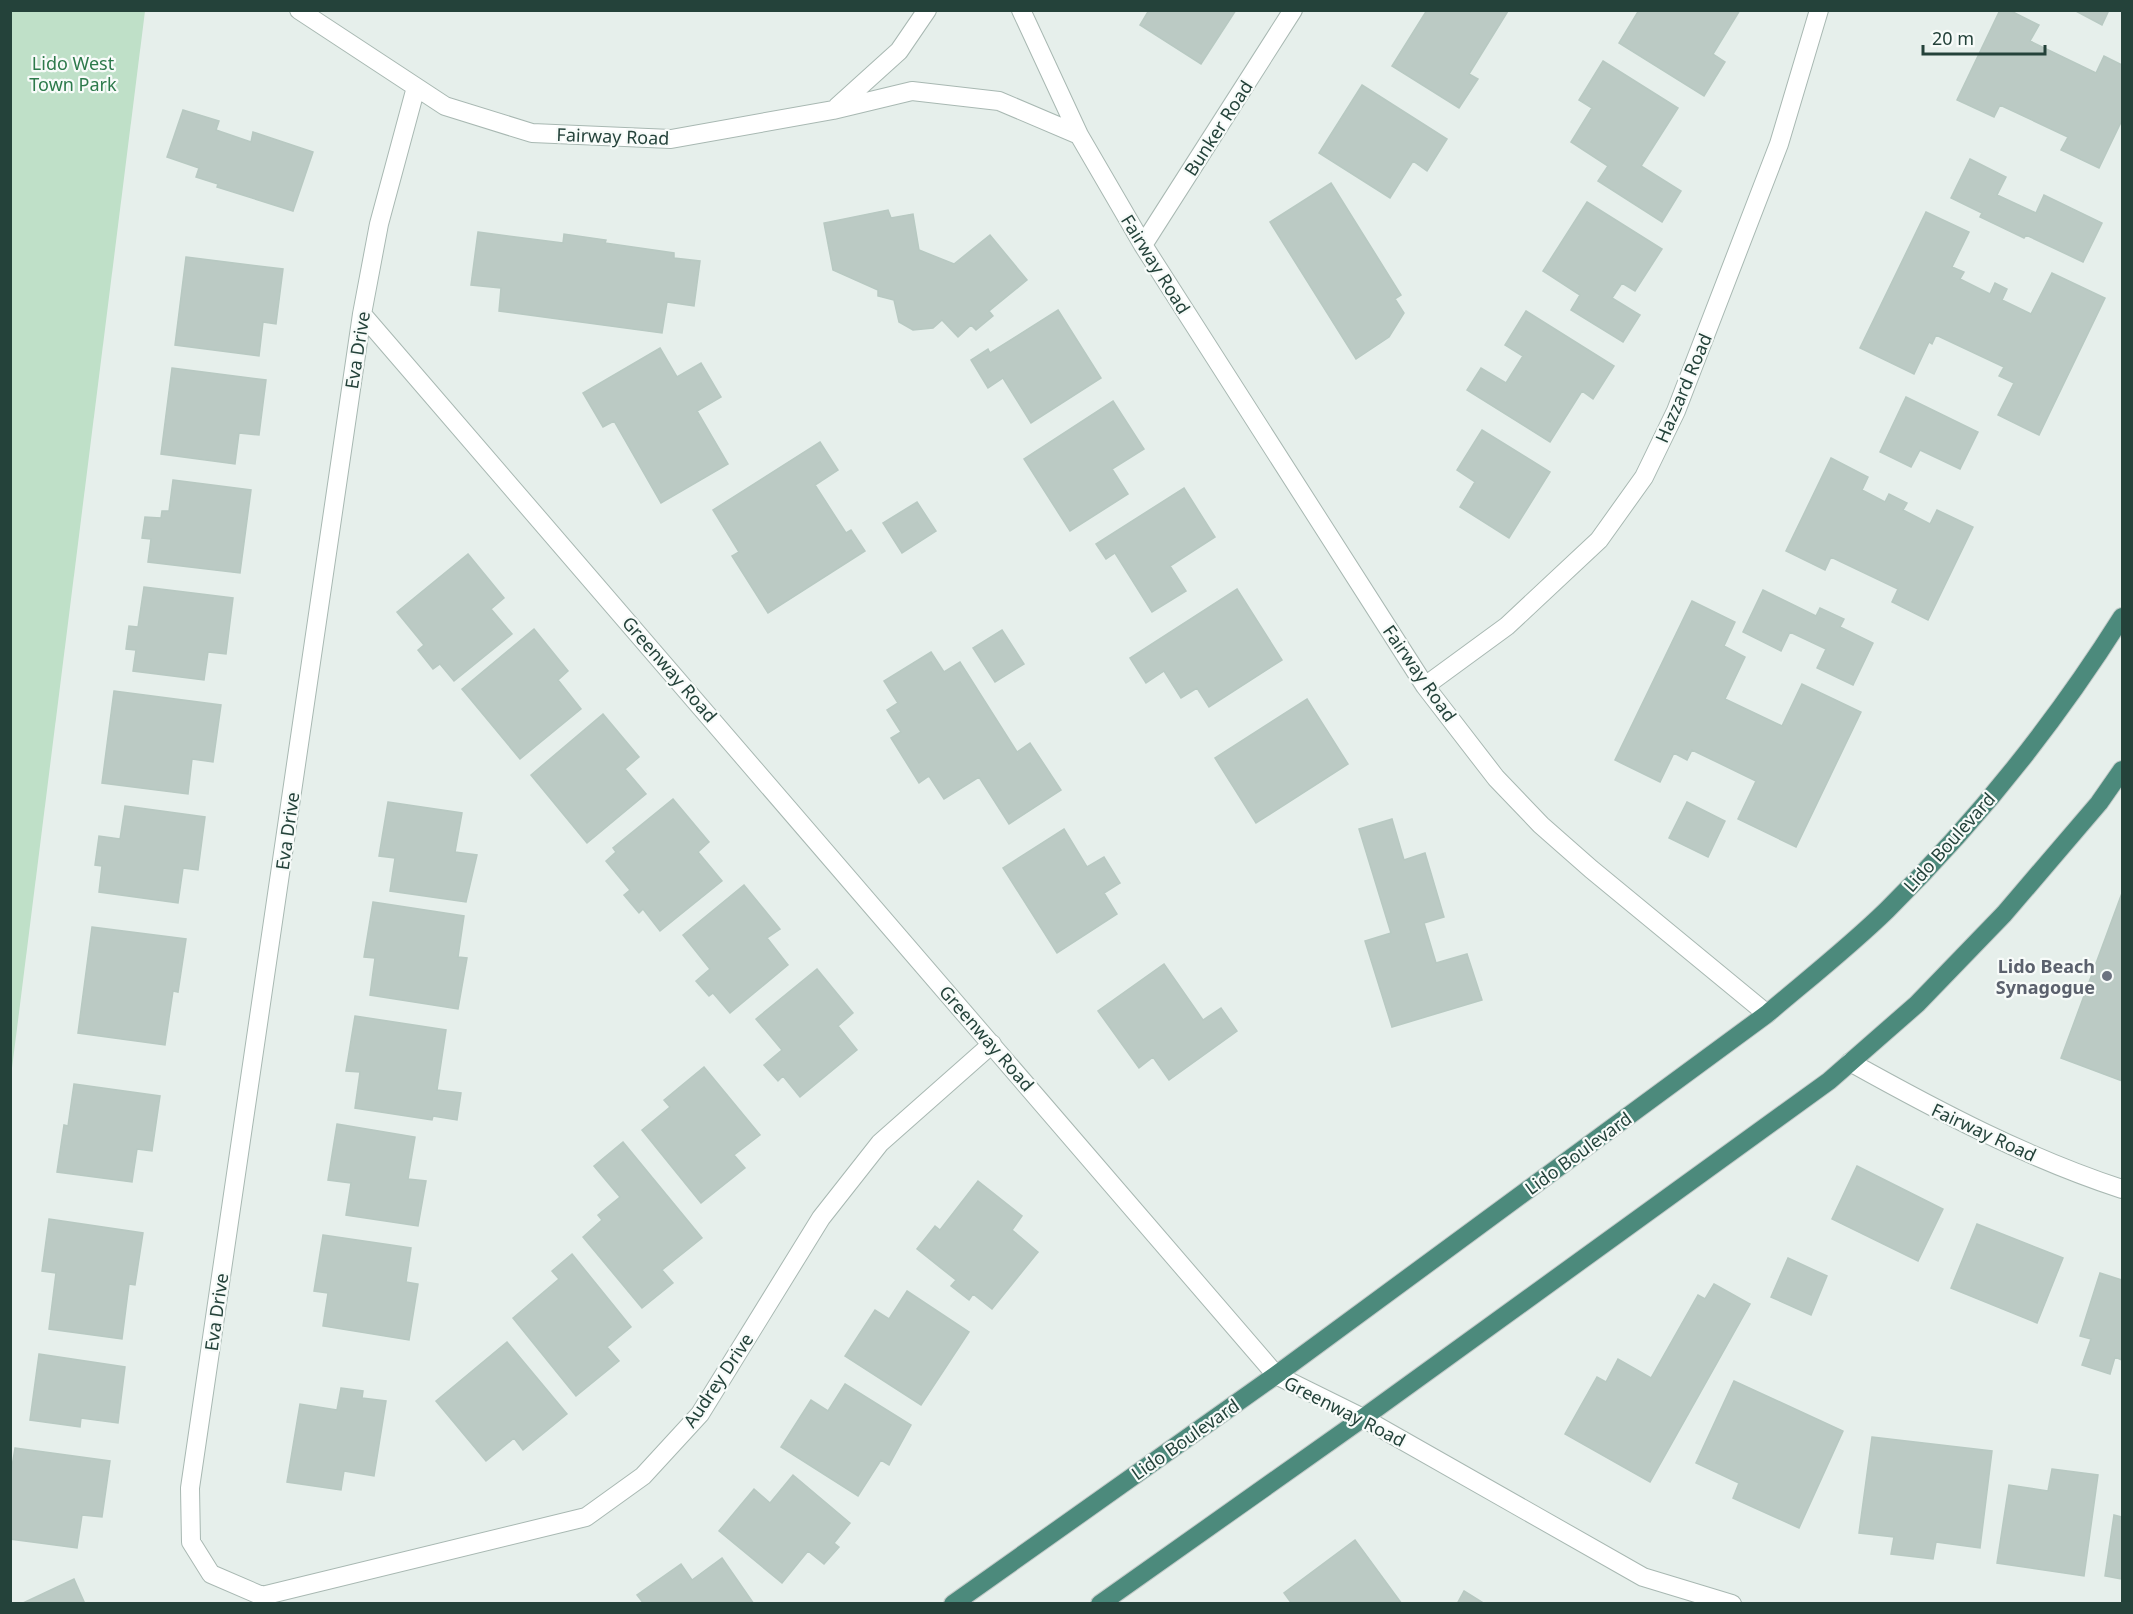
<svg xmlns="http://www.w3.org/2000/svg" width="2133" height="1614" font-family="'Noto Sans',sans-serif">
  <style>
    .green { fill: #bfe0c8 }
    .building { fill: #bbcac4; stroke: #b8c9c2; stroke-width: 1.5 }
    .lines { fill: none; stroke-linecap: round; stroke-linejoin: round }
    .minor-casing { stroke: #a8b8b2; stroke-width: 20 }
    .trunk-casing { stroke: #c2cac8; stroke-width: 20 }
    .minor { stroke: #fff; stroke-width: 18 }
    .trunk { stroke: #4c8a7c; stroke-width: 18 }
    .worship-dot { fill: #6b7280; stroke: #f7fbf9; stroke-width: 2 }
    .labels { text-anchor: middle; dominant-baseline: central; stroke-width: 4.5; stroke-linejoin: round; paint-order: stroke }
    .park-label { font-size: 18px; fill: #2d7a4b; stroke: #f7fbf9 }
    .street-label { font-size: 18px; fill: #24423a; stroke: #f7fbf9 }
    .worship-label { font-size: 18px; font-weight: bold; fill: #5b616d; stroke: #f7fbf9; text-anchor: end }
  </style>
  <rect width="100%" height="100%" fill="#e6efeb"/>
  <!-- green -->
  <path class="green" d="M 11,10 L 145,11 L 11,1076 L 10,11 Z"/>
  <!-- building -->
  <path class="building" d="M 1149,10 L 1236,10 L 1201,64 L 1140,25 Z
    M 1427,10 L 1508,11 L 1469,74 L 1478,79 L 1459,108 L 1392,66 Z
    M 1639,10 L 1740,10 L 1713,54 L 1725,62 L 1704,96 L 1619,43 Z
    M 2000,10 L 2009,10 L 2039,25 L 2030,41 L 2096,73 L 2104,56 L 2122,65 L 2122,120 L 2099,168 L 2061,150 L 2068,137 L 2000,105 L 1994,117 L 1957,100 Z
    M 2074,10 L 2109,10 L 2102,25 Z
    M 1603,61 L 1678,108 L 1641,166 L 1681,191 L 1662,222 L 1598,181 L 1608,166 L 1571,142 L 1592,108 L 1579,100 Z
    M 1362,85 L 1447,139 L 1427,171 L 1413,161 L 1390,198 L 1319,153 Z
    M 183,110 L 219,121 L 216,130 L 251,142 L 253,132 L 313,152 L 293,211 L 217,187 L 218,184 L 196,177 L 199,168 L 167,157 Z
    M 1970,159 L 2006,177 L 1997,195 L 2036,213 L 2044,195 L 2102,223 L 2083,262 L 2026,235 L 2024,238 L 1980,217 L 1982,213 L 1951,198 Z
    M 1331,183 L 1401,295 L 1395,299 L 1404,313 L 1389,337 L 1356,359 L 1270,222 Z
    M 1587,202 L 1662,249 L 1635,291 L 1622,283 L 1612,298 L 1640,315 L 1623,342 L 1571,310 L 1580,295 L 1543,271 Z
    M 888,210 L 891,218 L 913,214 L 919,250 L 954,264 L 990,235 L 1027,280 L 989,311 L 993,316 L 976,330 L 971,325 L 958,337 L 942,320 L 933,328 L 913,330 L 899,322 L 894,300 L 878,296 L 878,290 L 833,270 L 824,223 Z
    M 1926,212 L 1969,232 L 1952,267 L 1964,272 L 1960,279 L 1990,294 L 1995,283 L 2007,289 L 2002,300 L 2031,314 L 2052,273 L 2105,298 L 2039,435 L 1998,415 L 2014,383 L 1999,376 L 2004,367 L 1936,335 L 1932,344 L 1929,342 L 1914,374 L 1860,348 Z
    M 478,232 L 563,243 L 564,234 L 606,240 L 605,243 L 674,253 L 674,258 L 700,261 L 694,306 L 667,302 L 662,333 L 499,311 L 501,288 L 471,285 Z
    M 186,257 L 283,269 L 276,324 L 263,322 L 259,356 L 175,345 Z
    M 1058,310 L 1101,378 L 1031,423 L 1003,378 L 988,388 L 971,360 L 988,349 L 990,353 Z
    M 1526,311 L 1614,366 L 1593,399 L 1582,391 L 1550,442 L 1467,390 L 1481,368 L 1506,383 L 1523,356 L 1505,345 Z
    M 660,348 L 677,377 L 701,363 L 721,397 L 697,411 L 728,464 L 661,503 L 614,421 L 603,427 L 583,393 Z
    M 172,368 L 266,380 L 259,435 L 239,433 L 235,464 L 161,454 Z
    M 1906,397 L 1978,432 L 1960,469 L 1920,450 L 1911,467 L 1880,452 Z
    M 1113,401 L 1144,449 L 1112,469 L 1128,494 L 1070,531 L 1024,459 Z
    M 1482,430 L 1550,472 L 1509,538 L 1460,507 L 1475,482 L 1457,470 Z
    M 820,442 L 838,470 L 815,485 L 846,533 L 851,530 L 865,551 L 768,613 L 732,556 L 739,552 L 713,510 Z
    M 1831,458 L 1868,477 L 1862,490 L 1885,502 L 1889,494 L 1907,503 L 1903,510 L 1930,524 L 1937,510 L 1973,527 L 1928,620 L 1892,602 L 1898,589 L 1831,557 L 1825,570 L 1786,551 Z
    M 173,480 L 251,490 L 240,573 L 148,562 L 151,539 L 142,538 L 145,517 L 161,518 L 162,511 L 169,511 Z
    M 1184,488 L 1215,537 L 1170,566 L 1186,591 L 1152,612 L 1115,553 L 1106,559 L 1096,544 Z
    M 917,502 L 936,531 L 902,553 L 883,523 Z
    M 468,554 L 504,598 L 491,609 L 512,634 L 454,681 L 440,664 L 433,669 L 418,650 L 424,645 L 397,612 Z
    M 144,587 L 233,598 L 226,654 L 208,652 L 204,680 L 133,671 L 136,650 L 126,649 L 129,626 L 138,627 Z
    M 1237,589 L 1282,660 L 1209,707 L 1197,688 L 1181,698 L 1164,671 L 1146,683 L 1130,658 Z
    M 1763,590 L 1816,616 L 1820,608 L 1844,619 L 1840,627 L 1873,643 L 1853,685 L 1817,668 L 1826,649 L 1790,632 L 1781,651 L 1743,632 Z
    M 1692,601 L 1735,622 L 1724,646 L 1745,657 L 1725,699 L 1782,726 L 1802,684 L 1861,712 L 1796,847 L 1738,819 L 1756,781 L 1692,750 L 1687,760 L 1674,753 L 1660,782 L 1615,760 Z
    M 534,629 L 568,671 L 558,680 L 581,709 L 520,759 L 462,689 Z
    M 1002,630 L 1024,664 L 995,682 L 973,648 Z
    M 931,652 L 944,672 L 960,662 L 1017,752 L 1030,743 L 1061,790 L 1009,824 L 979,777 L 944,799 L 929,776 L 919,783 L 891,738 L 901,732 L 887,710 L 898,703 L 884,681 Z
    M 114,691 L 221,705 L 213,762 L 192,759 L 188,794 L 102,783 Z
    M 1307,699 L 1348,764 L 1256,823 L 1215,758 Z
    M 603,714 L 639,757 L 625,769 L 646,794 L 587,843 L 531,775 Z
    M 673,799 L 709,842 L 698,852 L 722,881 L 660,931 L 643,909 L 639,913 L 624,895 L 630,890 L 606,861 L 616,852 L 613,848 Z
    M 388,802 L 462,813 L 455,852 L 477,855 L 466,902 L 390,891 L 395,858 L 379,856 Z
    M 1687,802 L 1725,821 L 1708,857 L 1669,838 Z
    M 125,806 L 205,817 L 198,870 L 183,868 L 178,903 L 99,892 L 102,866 L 95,865 L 99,836 L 120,839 Z
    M 1392,819 L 1404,860 L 1425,853 L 1444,917 L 1424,923 L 1436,963 L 1467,954 L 1482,1000 L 1392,1027 L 1365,941 L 1391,933 L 1359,829 Z
    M 1064,829 L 1087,867 L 1104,857 L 1120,883 L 1104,893 L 1117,914 L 1057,953 L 1003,868 Z
    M 744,885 L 780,929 L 767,938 L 788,965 L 730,1013 L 713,993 L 709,996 L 696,981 L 710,969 L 683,935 Z
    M 2122,893 L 2122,1081 L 2061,1058 Z
    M 373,902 L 464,916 L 458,957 L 467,958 L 458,1009 L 370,995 L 375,958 L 364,957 Z
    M 92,927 L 186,939 L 178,992 L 173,991 L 165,1045 L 78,1033 Z
    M 1164,964 L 1203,1020 L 1221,1008 L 1237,1031 L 1169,1080 L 1153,1057 L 1139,1068 L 1098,1011 Z
    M 817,969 L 853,1013 L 838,1026 L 857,1050 L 800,1097 L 783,1076 L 778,1081 L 764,1065 L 782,1050 L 756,1019 Z
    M 355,1016 L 446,1030 L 437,1090 L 461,1093 L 457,1120 L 433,1116 L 432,1120 L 355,1108 L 360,1072 L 346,1071 Z
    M 704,1067 L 760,1135 L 734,1155 L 745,1168 L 701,1203 L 642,1130 L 670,1107 L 664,1100 Z
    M 74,1084 L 160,1096 L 152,1151 L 137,1149 L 132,1182 L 57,1172 L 64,1125 L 68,1126 Z
    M 337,1124 L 415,1137 L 408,1179 L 426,1181 L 418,1226 L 346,1215 L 351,1183 L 328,1180 Z
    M 623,1142 L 702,1238 L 662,1270 L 673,1283 L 642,1308 L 583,1237 L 602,1220 L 598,1215 L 620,1197 L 594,1166 Z
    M 1857,1166 L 1943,1209 L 1918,1261 L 1832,1219 Z
    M 978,1181 L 1022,1216 L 1012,1230 L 1038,1252 L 992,1309 L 973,1294 L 969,1300 L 951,1286 L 956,1280 L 917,1249 L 935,1226 L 940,1230 Z
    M 49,1219 L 143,1233 L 135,1285 L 129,1284 L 122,1339 L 49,1329 L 56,1273 L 42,1271 Z
    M 1977,1224 L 2063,1258 L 2037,1323 L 1951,1288 Z
    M 323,1235 L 411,1248 L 406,1282 L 418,1284 L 409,1340 L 323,1326 L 328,1293 L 314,1291 Z
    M 572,1254 L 631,1327 L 607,1347 L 619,1361 L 576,1396 L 513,1318 L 559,1279 L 552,1271 Z
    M 1788,1258 L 1827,1276 L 1811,1315 L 1771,1297 Z
    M 2100,1273 L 2122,1280 L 2122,1360 L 2115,1357 L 2110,1374 L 2082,1365 L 2091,1339 L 2080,1336 Z
    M 1714,1284 L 1750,1304 L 1650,1482 L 1565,1434 L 1597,1377 L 1606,1382 L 1618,1359 L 1651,1378 L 1698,1295 L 1705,1299 Z
    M 907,1291 L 969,1332 L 921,1405 L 845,1356 L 875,1310 L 889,1319 Z
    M 507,1342 L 567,1414 L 523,1450 L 514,1438 L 486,1461 L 436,1401 Z
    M 39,1354 L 125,1367 L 118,1423 L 81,1418 L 80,1427 L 30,1420 Z
    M 1734,1381 L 1843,1431 L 1799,1528 L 1733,1498 L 1739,1483 L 1696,1463 Z
    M 845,1384 L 911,1425 L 889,1465 L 881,1460 L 858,1496 L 781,1447 L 811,1400 L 828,1411 Z
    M 341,1388 L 363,1391 L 362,1398 L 386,1401 L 374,1476 L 344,1471 L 341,1490 L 287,1482 L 300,1404 L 337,1410 Z
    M 1872,1437 L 1992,1451 L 1980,1548 L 1936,1542 L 1933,1559 L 1891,1554 L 1894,1537 L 1859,1533 Z
    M 15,1448 L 110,1461 L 102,1517 L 82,1515 L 77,1548 L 10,1539 L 10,1479 Z
    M 2052,1469 L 2098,1475 L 2084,1576 L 1997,1563 L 2009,1485 L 2048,1491 Z
    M 793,1475 L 850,1523 L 834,1543 L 839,1547 L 824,1564 L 808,1551 L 782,1583 L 719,1531 L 754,1489 L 770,1503 Z
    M 2114,1515 L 2122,1517 L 2122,1579 L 2105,1576 Z
    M 1355,1540 L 1402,1604 L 1292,1604 L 1284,1593 Z
    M 722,1558 L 754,1604 L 644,1604 L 637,1595 L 681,1564 L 692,1580 Z
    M 74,1579 L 85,1604 L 21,1604 Z
    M 1464,1591 L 1485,1604 L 1457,1604 Z"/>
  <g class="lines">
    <!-- minor casing -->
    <g class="minor-casing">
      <path id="minor" d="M 299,10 L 445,106 L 532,133 L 671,139 L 833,110 L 912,91 L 999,101 L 1079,135 L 1143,245 L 1425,686 L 1496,778 L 1541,825 L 1591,869 L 1767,1014
        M 1021,10 L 1079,135
        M 416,87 L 379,224 L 362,314 L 190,1488 L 191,1542 L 211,1574 L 262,1596 L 586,1517 L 643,1476 L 700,1414 L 821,1218 L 880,1143 L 992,1044
        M 837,107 L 899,51 L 927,10
        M 1143,245 L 1293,10
        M 362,314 L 1276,1375 L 1363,1418 L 1643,1577 L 1732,1604
        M 1425,686 L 1507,626 L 1599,540 L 1644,477 L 1676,411 L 1779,144 L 1819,10
        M 1850,1062 C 1938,1111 2027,1158 2122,1189"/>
    </g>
    <!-- trunk casing -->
    <g class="trunk-casing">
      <path id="trunk" d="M 953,1604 L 1276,1375 L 1767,1014 C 1807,980 1849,947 1887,910 C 1976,822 2055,723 2122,617
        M 1100,1604 L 1363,1418 L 1829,1081 L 1917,1004 L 2004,914 L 2099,803 L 2122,770"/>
    </g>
    <!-- minor -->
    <use href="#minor" class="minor"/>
    <!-- trunk -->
    <use href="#trunk" class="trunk"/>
  </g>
  <!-- markers -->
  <circle class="worship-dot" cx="2107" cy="976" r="6"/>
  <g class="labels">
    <!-- park labels -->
    <g class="park-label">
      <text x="73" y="63">Lido West<tspan x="73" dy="21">Town Park</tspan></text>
    </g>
    <!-- street labels -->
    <g class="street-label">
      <text transform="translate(1218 128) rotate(-57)">Bunker Road</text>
      <text transform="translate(613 136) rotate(2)">Fairway Road</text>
      <text transform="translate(1156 264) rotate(58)">Fairway Road</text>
      <text transform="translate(357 350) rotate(-81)">Eva Drive</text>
      <text transform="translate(1683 388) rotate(-67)">Hazzard Road</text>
      <text transform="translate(670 669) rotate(49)">Greenway Road</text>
      <text transform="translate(1420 673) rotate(55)">Fairway Road</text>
      <text transform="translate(287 831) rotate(-82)">Eva Drive</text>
      <text transform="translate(1949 842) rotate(-48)">Lido Boulevard</text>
      <text transform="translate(987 1038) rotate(49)">Greenway Road</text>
      <text transform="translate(1984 1132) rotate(25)">Fairway Road</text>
      <text transform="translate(1578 1153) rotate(-36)">Lido Boulevard</text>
      <text transform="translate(216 1312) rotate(-82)">Eva Drive</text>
      <text transform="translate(718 1380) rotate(-56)">Audrey Drive</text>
      <text transform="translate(1345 1411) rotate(27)">Greenway Road</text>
      <text transform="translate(1185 1439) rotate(-35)">Lido Boulevard</text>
    </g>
    <!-- worship labels -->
    <g class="worship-label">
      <text x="2095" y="966">Lido Beach<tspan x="2095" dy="21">Synagogue</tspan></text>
    </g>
  </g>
  <!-- border -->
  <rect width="2133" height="1614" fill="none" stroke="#24423a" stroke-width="24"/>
  <!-- scale -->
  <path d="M1923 45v9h122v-9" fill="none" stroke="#24423a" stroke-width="3"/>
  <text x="1932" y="45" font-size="18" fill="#24423a" stroke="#f7fbf9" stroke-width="4.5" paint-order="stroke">20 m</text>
</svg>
